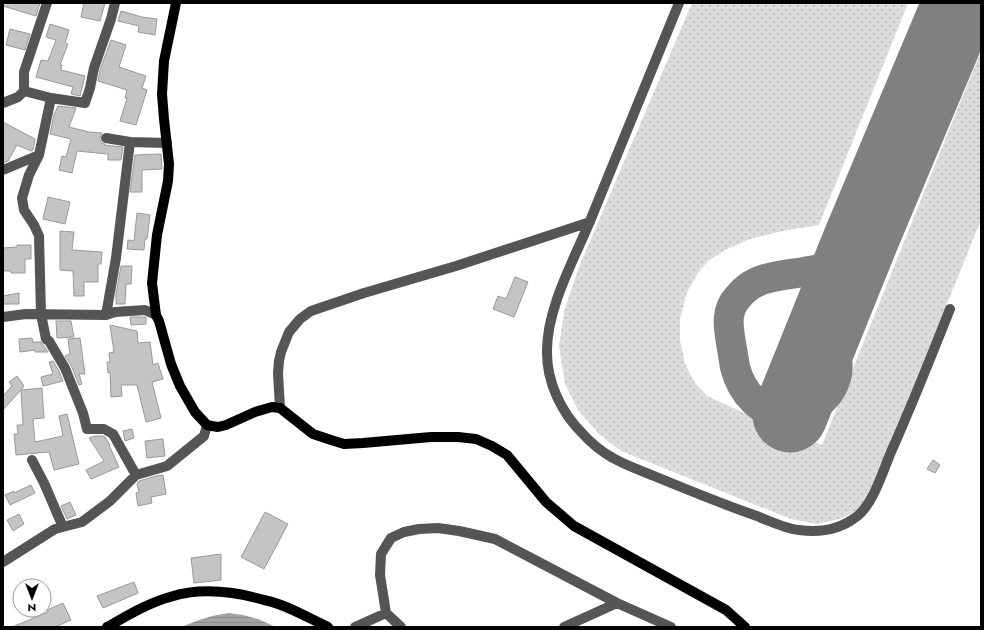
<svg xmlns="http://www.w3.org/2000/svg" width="984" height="630" font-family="Jost,sans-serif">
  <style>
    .grass { fill: url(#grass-dots) }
    .water { fill: url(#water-rules) }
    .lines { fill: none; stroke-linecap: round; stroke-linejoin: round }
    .taxiway { stroke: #808080; stroke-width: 30 }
    .runway { stroke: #808080; stroke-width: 75 }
    .building { fill: #c4c4c4; stroke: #999 }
    .minor { stroke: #555; stroke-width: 10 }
    .major { stroke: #000; stroke-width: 10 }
  </style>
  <defs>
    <pattern id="grass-dots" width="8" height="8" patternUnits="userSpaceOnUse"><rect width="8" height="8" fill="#dcdcdc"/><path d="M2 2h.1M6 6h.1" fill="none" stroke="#bbb" stroke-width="1.8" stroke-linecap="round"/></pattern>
    <pattern id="water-rules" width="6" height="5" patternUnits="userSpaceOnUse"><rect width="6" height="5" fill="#a3a3a3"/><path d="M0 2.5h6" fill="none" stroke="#8b8b8b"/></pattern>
  </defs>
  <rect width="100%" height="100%" fill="#fff"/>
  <!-- grass -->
  <path class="grass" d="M 692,3 L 908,3 L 819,225 L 783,231 L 750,239 L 725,250 L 708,261 L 698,273 L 687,292 L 680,319 L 680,340 L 685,364 L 695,383 L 707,396 L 749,415 L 822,445 L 981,51 L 981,220 L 871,491 L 860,508 L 843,518 L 817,524 L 791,519 L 621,451 L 599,434 L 578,410 L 565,384 L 559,347 L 564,311 L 579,267 Z"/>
  <!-- water -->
  <path class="water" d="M 229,613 L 243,615 L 258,619 L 276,627 L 182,627 C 197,620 212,615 229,613 Z"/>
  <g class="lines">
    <!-- taxiway -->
    <path class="taxiway" d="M 838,297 C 836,308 834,319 834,330 C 833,345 841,364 836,378 C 831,394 821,404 806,410 C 801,412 795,414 789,415 C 761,417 741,391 735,367 C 734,361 733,355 732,349 C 729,330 724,312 738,297 C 743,291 750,285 757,282 C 768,276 792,274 804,272 C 809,271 815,270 819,269 C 835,263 848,250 861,239"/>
    <!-- runway -->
    <path class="runway" d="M 790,415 L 861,239 L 960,3"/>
  </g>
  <!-- building -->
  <path class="building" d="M 3,3 L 40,3 L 36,16 L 3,6 Z
    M 84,3 L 105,3 L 100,21 L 81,17 Z
    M 121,11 L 142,17 L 157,19 L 155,35 L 138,32 L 139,26 L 118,21 Z
    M 50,24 L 69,30 L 65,43 L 68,44 L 60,65 L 62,65 L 61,70 L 85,76 L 80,96 L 71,94 L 73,87 L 36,77 L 41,60 L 48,61 L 56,40 L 46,37 Z
    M 10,29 L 30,34 L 25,50 L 6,45 Z
    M 111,40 L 126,45 L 119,67 L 146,76 L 142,88 L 147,90 L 136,125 L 120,121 L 127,98 L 125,98 L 127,90 L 98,81 L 100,70 Z
    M 58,106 L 76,108 L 69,127 L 89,132 L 102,133 L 100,137 L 100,140 L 102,143 L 105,144 L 104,145 L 123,147 L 121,160 L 108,160 L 108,154 L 77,151 L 72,173 L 59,170 L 62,156 L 66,157 L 71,139 L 50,134 L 54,115 Z
    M 3,122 L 35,139 L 33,150 L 31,151 L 17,145 L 8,161 L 3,163 Z
    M 161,154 L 162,169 L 142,170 L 142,192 L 130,192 L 135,155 Z
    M 48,197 L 70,202 L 65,224 L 43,219 Z
    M 137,213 L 150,215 L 147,239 L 145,239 L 144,250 L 127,249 L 128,240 L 134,241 Z
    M 60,231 L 74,232 L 72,250 L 102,252 L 101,264 L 98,264 L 98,282 L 84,282 L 84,296 L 74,296 L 73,271 L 60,270 Z
    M 17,245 L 31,245 L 31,259 L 25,259 L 25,273 L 11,273 L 11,271 L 3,271 L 3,248 L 17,247 Z
    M 121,266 L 132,266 L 131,284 L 126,284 L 125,304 L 116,304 L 116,294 Z
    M 515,277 L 528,282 L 514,317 L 493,309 L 498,296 L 506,299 Z
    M 19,293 L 19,304 L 3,304 L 3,296 Z
    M 130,317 L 146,317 L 146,324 L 131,325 Z
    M 56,321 L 71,321 L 74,337 L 57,338 Z
    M 110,325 L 137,331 L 138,343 L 150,342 L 153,365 L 158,363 L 163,379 L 152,382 L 161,418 L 146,422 L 137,385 L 121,385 L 122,396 L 111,397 L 110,372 L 108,373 L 107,362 L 110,362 L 109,353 L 114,352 Z
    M 32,338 L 33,342 L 41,342 L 44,346 L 48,352 L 35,352 L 35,350 L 20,352 L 19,339 Z
    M 80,338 L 85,374 L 79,374 L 82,384 L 79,385 L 71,365 L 65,356 L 70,354 L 68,339 Z
    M 53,361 L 59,371 L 63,381 L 43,386 L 41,377 L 53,374 L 49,362 Z
    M 17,376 L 24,386 L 21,390 L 42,388 L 44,418 L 33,419 L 35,442 L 63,436 L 59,416 L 67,414 L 79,464 L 54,470 L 49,452 L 16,455 L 14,434 L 18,434 L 17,425 L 23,425 L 21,390 L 3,410 L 3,396 L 12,386 L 9,382 Z
    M 132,429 L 134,438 L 125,441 L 123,431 Z
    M 95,436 L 102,436 L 105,437 L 110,445 L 109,445 L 119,467 L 91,479 L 86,470 L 104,461 L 89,438 Z
    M 163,439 L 165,456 L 147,458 L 145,441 Z
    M 933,460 L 940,465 L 935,473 L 927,469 Z
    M 163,475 L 166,494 L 151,497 L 152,503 L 138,506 L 136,493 L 139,492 L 137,484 L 139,481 L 156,476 Z
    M 31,485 L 35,493 L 10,505 L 5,495 L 14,491 L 14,493 Z
    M 70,502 L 76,515 L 67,519 L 61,506 Z
    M 265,512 L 288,524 L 264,569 L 241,557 Z
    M 19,514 L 24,524 L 13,531 L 7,520 Z
    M 221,554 L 221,580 L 194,583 L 191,558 Z
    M 134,582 L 138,593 L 103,608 L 97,596 Z
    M 63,603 L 71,620 L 55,627 L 12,627 L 48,612 L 47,610 Z"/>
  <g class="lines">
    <!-- minor -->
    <path class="minor" d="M 47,3 L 24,72 L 24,91 L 51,98
      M 115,3 L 111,19 L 94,68 L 90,88 L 85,103 L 51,98 L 39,155 L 29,175 L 22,198 L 24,210 L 34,225 L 39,236 L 41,314 L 46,339 L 49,341 L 65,368 L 83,413 L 87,429 L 104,429 L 113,434 L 136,475
      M 679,3 C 649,76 620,148 590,221 C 574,260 546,309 547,353 C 547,382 561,412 582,433 C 591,443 602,452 613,458 C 625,465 642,471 654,476 C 688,490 722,504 757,516 C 769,521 787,529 799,530 C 820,533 839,530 856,517 C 873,505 883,471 891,452 C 912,405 931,357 950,309
      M 3,103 L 18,97 L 24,91
      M 106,138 L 130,142 L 167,143
      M 3,170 L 39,155
      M 106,315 L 116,258 L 130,142
      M 3,317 L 26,314 L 106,315 L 115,312 L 145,310 L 156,315
      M 280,408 L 278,373 L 279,361 L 281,352 L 289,332 L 300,319 L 311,311 L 364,293 L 456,266 L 590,222
      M 32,460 L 44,483 L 63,527
      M 3,562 L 55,529 L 82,522 L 110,501 L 136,475 L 167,466 L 204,436 L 207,425
      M 386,613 L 401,627
      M 355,627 L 386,613 L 380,575 L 381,554 L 391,538 L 404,532 L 419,529 L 438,528 L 459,531 L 495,539 L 617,603 L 671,627
      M 564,627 L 617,603"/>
    <!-- major -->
    <path class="major" d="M 176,3 L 164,61 L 162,94 L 164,119 L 169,164 L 168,181 L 157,235 L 152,283 L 156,315 L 159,321 L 171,364 L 180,386 L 195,412 L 207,425 L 212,426 L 218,427 L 226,425 L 255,412 L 272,407 L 280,408 L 313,434 L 331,440 L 344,444 L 363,443 L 431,437 L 458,437 L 476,439 L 492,446 L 507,455 L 546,502 L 574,526 L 726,610 L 745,627
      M 107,627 C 127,616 148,603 170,597 C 201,587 233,591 264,600 C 269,601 276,603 281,605 C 297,611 313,620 328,627"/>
  </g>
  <!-- border -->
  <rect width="984" height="630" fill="none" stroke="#000000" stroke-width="8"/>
  <!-- north arrow -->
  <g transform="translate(32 598) rotate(180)"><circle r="19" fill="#ffffff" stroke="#999999"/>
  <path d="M0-3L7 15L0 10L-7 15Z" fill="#000000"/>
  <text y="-6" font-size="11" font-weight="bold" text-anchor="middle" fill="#000000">N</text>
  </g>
</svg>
